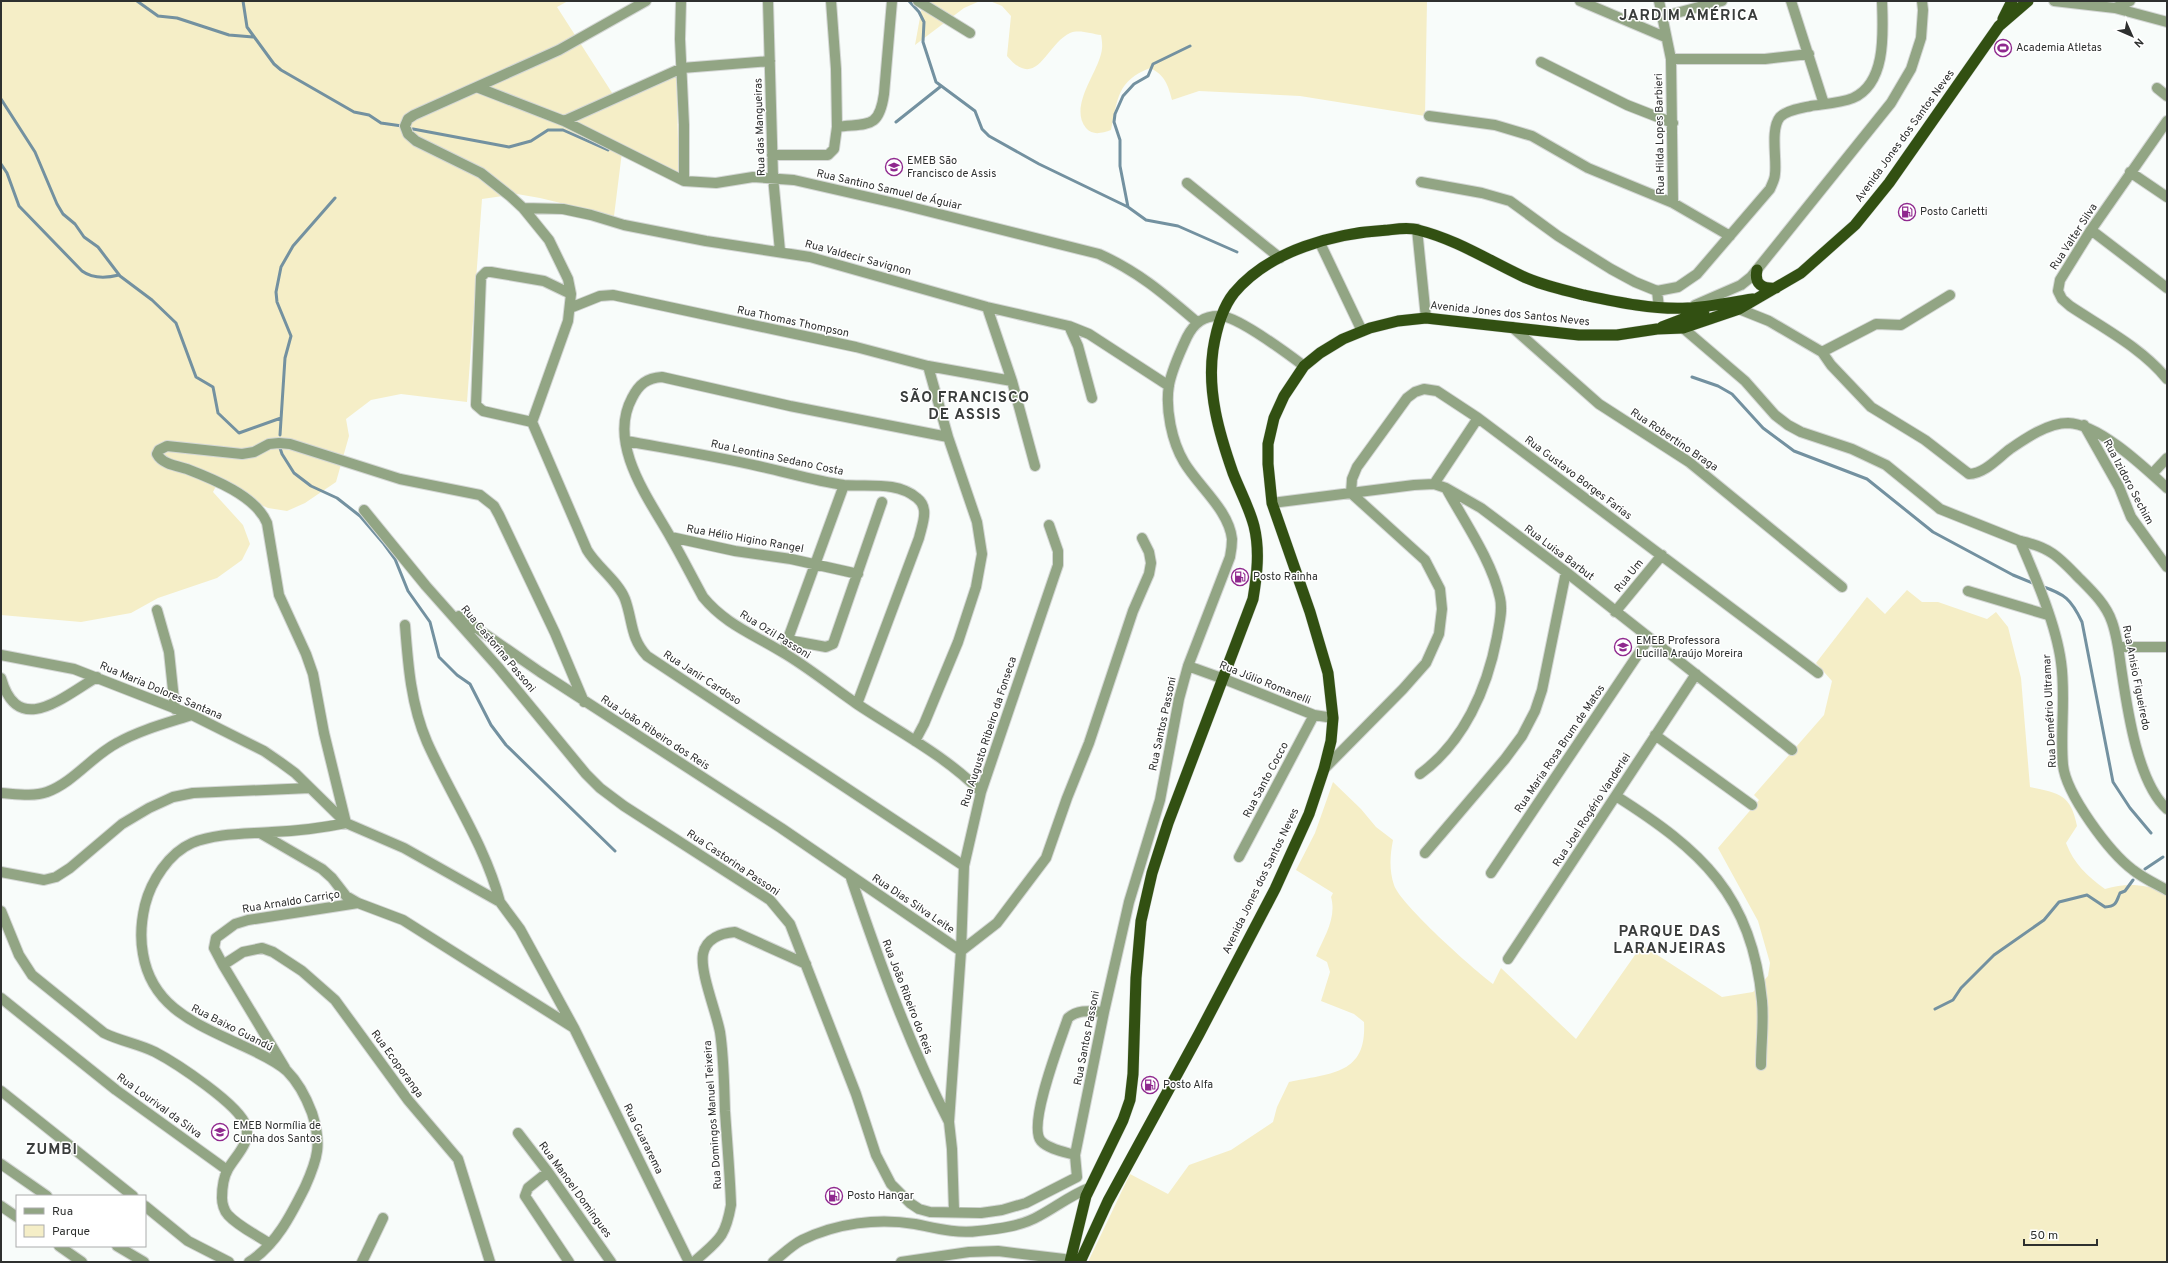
<svg xmlns="http://www.w3.org/2000/svg" width="2168" height="1263" font-family="Overpass,sans-serif">
  <style>
    .green { fill: #f5eec7 }
    .lines { fill: none; stroke-linecap: round; stroke-linejoin: round }
    .stream { stroke: #7391a0; stroke-width: 3 }
    .minor-casing { stroke: #d4d7d5; stroke-width: 12 }
    .tertiary-casing { stroke: #d4d7d5; stroke-width: 12 }
    .trunk-casing { stroke: #d4d7d5; stroke-width: 12 }
    .minor { stroke: #92a584; stroke-width: 10 }
    .tertiary { stroke: #92a584; stroke-width: 10 }
    .trunk { stroke: #325012; stroke-width: 11 }
    .labels { text-anchor: middle; dominant-baseline: central; stroke-width: 3; stroke-linejoin: round; paint-order: stroke }
    .poi-label { font-size: 11px; fill: #2e302f; stroke: #fff; text-anchor: start }
    .street-label { font-size: 11px; fill: #2e302f; stroke: #fff }
    .district-label { font-size: 15px; font-weight: bold; letter-spacing: 1px; fill: #3a3d3c; stroke: #fff }
  </style>
  <rect width="100%" height="100%" fill="#f8fcfa"/>
  <!-- green -->
  <path class="green" d="M 1,1 L 568,1 L 557,7 L 616,99 L 676,71 L 679,175 L 622,152 L 614,216 L 540,198 L 517,194 L 482,199 L 467,402 L 401,394 L 371,400 L 346,419 L 349,436 L 336,482 L 305,503 L 287,511 L 268,508 L 216,486 L 213,492 L 243,525 L 250,544 L 242,560 L 217,578 L 158,598 L 131,613 L 81,622 L 1,615 Z
    M 923,1 L 980,1 L 964,8 L 915,45 Z
    M 990,1 L 1427,1 L 1425,116 L 1300,96 L 1199,91 L 1172,100 C 1168,85 1165,75 1150,68 C 1117,81 1118,98 1111,130 C 1102,133 1093,136 1086,128 C 1069,107 1096,75 1101,54 C 1103,47 1102,41 1101,35 C 1092,34 1079,29 1070,33 C 1046,44 1037,92 1007,56 L 1011,16 L 1002,6 Z
    M 1907,590 L 1922,602 L 1938,602 L 1987,619 L 1996,612 L 2008,627 L 2021,678 L 2030,787 C 2059,793 2071,794 2077,826 L 2066,843 C 2074,864 2087,876 2105,889 C 2128,882 2143,885 2167,891 L 2167,1262 L 1088,1262 L 1130,1174 L 1168,1194 L 1189,1165 L 1231,1150 L 1273,1122 L 1277,1107 L 1289,1082 C 1331,1073 1367,1075 1364,1022 L 1354,1014 L 1321,1001 L 1330,972 L 1327,962 L 1316,956 C 1324,937 1337,918 1331,897 L 1333,893 L 1296,870 L 1315,833 L 1333,782 L 1361,809 L 1376,827 L 1393,840 C 1390,855 1389,870 1394,885 C 1400,904 1474,970 1493,984 L 1501,968 L 1576,1039 L 1642,945 L 1722,997 L 1753,992 L 1768,976 L 1770,963 L 1758,921 L 1718,848 L 1759,800 L 1754,795 L 1824,715 L 1832,681 L 1816,663 L 1867,597 L 1885,614 Z"/>
  <g class="lines">
    <!-- stream -->
    <path class="stream" d="M 137,1 L 158,16 L 177,18 L 229,35 L 253,37
      M 243,1 L 247,27 L 274,64 L 281,70 L 354,112 L 369,115 L 381,123 L 402,126
      M 909,1 L 919,12 L 924,22 L 923,42 L 936,82 L 975,111 L 982,129 L 989,136 L 1039,164 L 1128,207 L 1146,220 L 1178,226 L 1237,252
      M 1,99 L 35,152 L 57,204 L 63,214 L 75,224 L 84,237 L 98,247 L 120,276 L 152,300 L 176,323 L 196,377 L 213,387 L 218,413 L 239,433 L 281,418
      M 896,122 L 940,87
      M 413,129 L 509,147 L 531,141 L 548,130 L 563,130 L 608,150
      M 1,164 L 7,173 L 19,206 L 82,271 C 93,279 107,278 119,275
      M 1128,207 L 1120,166 L 1120,140 L 1114,122 L 1115,114 L 1123,96 L 1134,84 L 1148,76 L 1153,64 L 1190,46
      M 1692,377 L 1718,386 L 1732,394 L 1763,428 L 1794,451 L 1867,479 L 1933,532 L 2013,575 L 2035,584
      M 280,435 L 285,358 L 291,336 L 277,302 L 276,292 L 281,267 L 293,246 L 335,198
      M 279,445 L 282,454 L 294,473 L 311,486 L 337,498 L 360,516 L 384,544 L 395,559 L 408,591 L 430,622 L 439,657 L 457,675 L 470,684 L 491,725 L 506,745 L 615,851
      M 2041,586 C 2065,594 2071,599 2082,622 L 2113,782 L 2130,808 L 2151,833
      M 2145,869 L 2163,857
      M 1935,1009 L 1953,1000 L 1961,988 L 1994,955 L 2044,920 L 2059,902 L 2087,895 L 2105,907 C 2117,906 2116,902 2120,893 L 2125,891 L 2133,880"/>
    <!-- minor casing -->
    <g class="minor-casing">
      <path id="minor" d="M 681,1 L 680,39 L 684,125 L 684,181
        M 768,1 L 773,177 L 780,251
        M 831,1 L 836,69 L 837,127
        M 918,1 L 970,33
        M 1580,1 L 1665,37
        M 1659,1 L 1671,59 L 1673,203
        M 1791,1 L 1824,104
        M 2054,1 L 2115,8 L 2167,22
        M 2115,8 L 2130,1
        M 1661,17 L 1722,1
        M 1671,59 L 1765,59 L 1809,54
        M 1541,62 L 1627,105 L 1673,123
        M 479,88 L 564,121 L 684,181 L 716,183 L 753,177 L 794,180 L 899,204 L 1099,254 C 1139,272 1164,294 1197,322
        M 2157,88 L 2167,96
        M 1429,116 L 1495,125 L 1532,136 L 1588,168 L 1673,203 L 1730,236
        M 564,121 L 682,68 L 770,61
        M 2167,121 L 2091,230 L 2060,280 L 2058,291 L 2062,299 L 2070,306 C 2103,328 2142,348 2167,379
        M 772,155 L 828,155 L 834,149 L 837,127 C 867,123 879,130 884,94 L 892,1
        M 2130,172 L 2167,197
        M 1421,182 L 1482,193 L 1510,201 L 1558,236 L 1611,269 L 1635,282 L 1657,291
        M 1187,183 L 1280,258
        M 523,208 L 563,209 L 591,215 L 624,225 L 706,241 L 810,257 L 987,307 L 1069,326 L 1089,334 L 1169,386
        M 1417,229 L 1426,318
        M 2091,230 L 2167,288
        M 1320,243 L 1362,331
        M 987,307 L 1012,381 L 1035,466
        M 1659,307 L 1657,291 L 1678,287 L 1697,274 L 1770,189 C 1772,184 1775,179 1775,174 C 1777,159 1770,129 1780,117 C 1787,110 1802,108 1811,106 C 1824,104 1841,103 1853,98 C 1887,83 1883,31 1882,1
        M 570,308 L 600,296 L 613,295 L 856,347 L 928,366 L 1012,381
        M 1739,309 L 1769,321 L 1822,352 L 1831,365 L 1871,407 L 1925,440 L 1969,474 C 1984,474 1998,458 2010,449 C 2026,438 2048,423 2068,423 C 2099,424 2144,467 2167,488
        M 1069,326 L 1078,346 L 1092,398
        M 1512,327 L 1599,404 L 1689,462 L 1842,587
        M 1822,352 L 1876,324 L 1901,325 L 1950,295
        M 532,422 L 568,321 L 571,294 L 568,279 L 549,240 L 523,208 L 510,196 L 481,173 L 416,141 L 408,134 L 405,126 L 408,119 L 414,115 L 559,50 L 646,1
        M 532,422 L 587,550 C 597,567 618,581 625,599 C 633,621 630,638 647,656 L 964,866
        M 532,422 L 483,411 L 476,405 L 481,277 L 486,272 L 491,272 L 544,281 L 571,294
        M 2084,425 L 2119,487 L 2131,517 L 2167,567
        M 948,437 L 790,406 L 662,377 C 647,378 639,384 632,398 C 607,444 649,499 671,538 C 682,557 692,577 703,597 C 725,624 753,634 782,652 C 808,667 832,687 857,704 C 899,732 946,756 981,792
        M 626,441 C 670,449 714,456 758,466 C 786,472 815,481 844,485 C 868,487 897,481 917,498 C 930,508 922,525 919,538 L 857,704
        M 2152,474 L 2167,458
        M 1434,484 L 1478,418
        M 1272,503 L 1414,485 L 1434,484 L 1446,488 L 1481,508 L 1566,572 L 1792,750
        M 364,510 L 426,586 L 498,667 L 586,774 L 600,788 L 624,806 L 770,900 L 790,924 L 856,1094 L 876,1155 L 891,1184 L 910,1203 L 919,1209 L 930,1212 L 981,1213 L 1002,1210 L 1026,1203 L 1077,1177
        M 671,537 L 735,551 L 791,559 L 858,574
        M 2020,541 C 2049,547 2058,556 2078,577 C 2091,590 2106,604 2112,622 C 2117,636 2119,652 2121,667 C 2127,707 2137,782 2167,809
        M 1968,591 L 2048,615
        M 157,610 L 169,652 L 175,709
        M 1615,612 L 1662,555
        M 459,616 L 540,672 L 781,828 L 961,951
        M 405,625 C 408,665 411,705 427,742 C 451,796 485,845 500,902
        M 788,640 L 826,647 L 833,644 L 882,502
        M 786,644 L 844,485
        M 2118,647 L 2167,647
        M 1,655 L 74,669 L 192,715 L 264,751 L 280,762 L 295,773 L 346,823 L 404,848 L 500,902 L 520,929 L 574,1028 L 689,1262
        M 1188,666 L 1224,679 L 1314,715 L 1333,718
        M 1,678 C 18,738 63,697 97,677
        M 1655,735 L 1752,805
        M 915,741 L 924,724 L 958,642 L 976,587 L 982,554 L 977,522 L 948,437 L 928,366
        M 1324,769 L 1403,689 L 1426,663 L 1439,634 L 1442,609 L 1440,589 L 1425,560 L 1351,493 L 1352,479 L 1357,467 L 1407,398 L 1415,392 L 1424,389 L 1437,391 L 1478,418 L 1818,673
        M 1420,774 C 1464,742 1487,689 1497,637 C 1499,624 1503,611 1500,598 C 1492,561 1464,521 1446,488
        M 1,793 C 16,794 33,797 47,792 C 74,782 92,756 117,743 C 140,730 167,723 192,715
        M 1616,796 C 1701,850 1752,895 1762,1001 C 1764,1022 1761,1044 1761,1065
        M 260,833 L 322,869 L 332,878 L 346,896 L 358,903 L 403,920 L 574,1028
        M 1425,853 L 1505,759 L 1522,736 L 1535,711 L 1542,690 L 1566,572
        M 1239,857 L 1314,715
        M 1,872 L 44,880 L 56,877 L 70,868 L 122,824 L 149,808 L 173,797 L 193,793 L 310,788
        M 1491,873 L 1649,638
        M 851,878 C 879,961 909,1044 949,1122
        M 1,911 L 19,955 L 32,975 L 104,1033 C 120,1041 139,1044 155,1052 C 176,1063 240,1105 246,1126 C 251,1143 236,1155 228,1169 C 223,1178 222,1188 222,1198 C 222,1203 224,1211 228,1215 C 239,1227 257,1235 270,1244
        M 961,951 L 997,923 L 1046,858 L 1067,798 L 1089,743 L 1133,611 L 1149,574 L 1151,563 L 1149,552 L 1142,538
        M 1508,959 L 1696,674
        M 223,965 L 243,952 L 262,948 L 273,952 L 302,971 L 335,1000 L 408,1100 L 458,1159 L 490,1262
        M 1,998 L 116,1090 L 227,1170
        M 285,1068 L 223,965 L 214,948 L 216,938 L 235,924 L 248,920 L 358,903
        M 1,1091 L 133,1196
        M 518,1133 L 548,1172 L 611,1262
        M 1075,1155 C 1065,1152 1048,1149 1041,1141 C 1027,1125 1061,1039 1068,1018 C 1078,1009 1090,1011 1104,1012
        M 1,1164 L 47,1196
        M 548,1172 L 528,1188 L 525,1196 L 569,1262
        M 1077,1177 L 1075,1155 L 1104,1012 L 1129,902 L 1160,800 L 1179,699 L 1188,666 L 1230,557 C 1231,552 1232,545 1232,539 C 1229,510 1198,486 1184,462 C 1172,442 1165,409 1169,385 C 1172,369 1180,352 1187,337 C 1194,323 1204,315 1221,316 C 1238,317 1288,354 1304,366
        M 1,1206 L 17,1217
        M 145,1206 L 188,1241 L 229,1262
        M 954,1211 L 952,1149 L 949,1122 L 961,951 L 964,866 L 981,792 L 1058,565 L 1058,551 L 1049,525
        M 59,1246 L 82,1262
        M 117,1246 L 144,1262
        M 249,1262 C 276,1245 291,1215 305,1187 C 318,1158 322,1144 312,1113 C 306,1097 299,1083 287,1071 C 275,1060 256,1052 241,1045 C 197,1024 152,1008 143,954 C 140,938 141,922 145,905 C 151,881 169,853 192,843 C 216,833 247,834 272,832 C 297,831 322,828 346,823 L 324,733 L 313,674 L 306,654 L 279,595 L 267,523 C 256,496 213,479 187,469 C 177,466 162,464 157,454 L 159,450 L 167,446 L 242,454 L 254,452 L 269,444 L 279,443 L 290,444 L 400,479 L 480,495 L 494,506 L 499,515 L 555,633 L 584,702
        M 362,1262 L 383,1218
        M 694,1262 C 718,1240 725,1239 731,1205 C 730,1174 727,1142 725,1111 C 724,1084 724,1058 720,1032 C 716,1011 700,973 703,954 C 706,938 722,933 735,932 L 806,964
        M 773,1262 C 782,1255 792,1245 802,1240 C 837,1223 877,1218 915,1224 C 935,1228 957,1234 978,1231 C 998,1229 1022,1226 1039,1216 C 1056,1207 1071,1195 1089,1188
        M 901,1262 L 969,1252 L 998,1251 L 1064,1259"/>
    </g>
    <!-- tertiary casing -->
    <g class="tertiary-casing">
      <path id="tertiary" d="M 1695,305 L 1741,285 L 1751,277 L 1891,103 L 1911,69 L 1921,38 L 1923,10 L 1922,1
        M 1683,328 L 1745,381 L 1775,415 L 1788,425 L 1801,432 L 1852,449 L 1886,465 L 1940,509 L 2020,541 C 2035,576 2056,624 2061,662 C 2066,696 2060,731 2063,765 C 2066,794 2109,852 2133,870 C 2143,878 2156,884 2167,890"/>
    </g>
    <!-- trunk casing -->
    <g class="trunk-casing">
      <path id="trunk" d="M 2003,19 L 2012,1
        M 1757,270 C 1754,284 1762,289 1776,288
        M 1662,327 L 1704,311
        M 1070,1262 L 1086,1196 L 1123,1120 L 1130,1100 L 1133,1074 L 1136,978 L 1141,921 L 1152,873 L 1168,823 L 1253,599 C 1257,575 1260,550 1254,526 C 1249,507 1240,491 1233,473 C 1219,433 1207,392 1213,350 C 1216,331 1222,308 1234,293 C 1270,250 1335,233 1388,230 C 1397,229 1409,227 1418,230 C 1455,239 1488,260 1522,276 C 1541,285 1563,290 1584,295 C 1617,302 1654,310 1688,308 C 1709,307 1731,302 1753,299
        M 1080,1262 L 1108,1201 L 1199,1034 L 1275,889 L 1309,814 L 1324,769 L 1331,741 L 1333,718 L 1328,673 L 1310,612 L 1272,503 L 1268,464 L 1268,444 L 1274,418 L 1284,396 L 1304,366 L 1320,353 L 1343,339 L 1370,328 L 1398,321 L 1426,318 L 1579,335 L 1617,335 L 1657,329 L 1683,328 L 1739,309 L 1801,273 L 1855,225 L 1889,183 L 1999,26 L 2028,1"/>
    </g>
    <!-- minor -->
    <use href="#minor" class="minor"/>
    <!-- tertiary -->
    <use href="#tertiary" class="tertiary"/>
    <!-- trunk -->
    <use href="#trunk" class="trunk"/>
  </g>
  <!-- icons -->
  <defs>
    <g id="stadium-ring" transform="scale(0.9)"><circle r="9.5" fill="#fff" stroke="#8f288e" stroke-width="1.5"/><path d="M0-5a6.5 5 0 1 0 0 10a6.5 5 0 1 0 0-10ZM-3.5-1.8h7v3.6h-7Z" fill="#8f288e"/></g>
    <g id="school-ring" transform="scale(0.9)"><circle r="9.5" fill="#fff" stroke="#8f288e" stroke-width="1.5"/><path d="M0-5L7-2L0 1L-7-2ZM-4 1L0 2.5L4 1V4Q0 6-4 4Z" fill="#8f288e"/></g>
    <g id="fuel-ring" transform="scale(0.9)"><circle r="9.5" fill="#fff" stroke="#8f288e" stroke-width="1.5"/><path d="M-5.5-6h7V0h2V4h1.3V-2.5L3-4.5l.8-.8L6-3V5H2.5V1h-1V6h-7ZM-4.2-4.7v3.2H.2V-4.7Z" fill="#8f288e"/></g>
  </defs>
  <g fill-rule="evenodd">
    <use href="#stadium-ring" x="2003" y="48"/>
    <use href="#school-ring" x="894" y="167"/>
    <use href="#fuel-ring" x="1907" y="212"/>
    <use href="#fuel-ring" x="1240" y="577"/>
    <use href="#school-ring" x="1623" y="647"/>
    <use href="#fuel-ring" x="1150" y="1085"/>
    <use href="#school-ring" x="220" y="1132"/>
    <use href="#fuel-ring" x="834" y="1196"/>
  </g>
  <g class="labels">
    <!-- poi labels -->
    <g class="poi-label">
      <text x="2016" y="48">Academia Atletas</text>
      <text x="907" y="161">EMEB São<tspan x="907" dy="13">Francisco de Assis</tspan></text>
      <text x="1920" y="212">Posto Carletti</text>
      <text x="1253" y="577">Posto Rainha</text>
      <text x="1636" y="641">EMEB Professora<tspan x="1636" dy="13">Lucilla Araújo Moreira</tspan></text>
      <text x="1163" y="1085">Posto Alfa</text>
      <text x="233" y="1126">EMEB Normília de<tspan x="233" dy="13">Cunha dos Santos</tspan></text>
      <text x="847" y="1196">Posto Hangar</text>
    </g>
    <!-- street labels -->
    <g class="street-label">
      <text transform="translate(760 127) rotate(-92)">Rua das Mangueiras</text>
      <text transform="translate(1660 134) rotate(-91)">Rua Hilda Lopes Barbieri</text>
      <text transform="translate(1905 136) rotate(-54)">Avenida Jones dos Santos Neves</text>
      <text transform="translate(889 190) rotate(13)">Rua Santino Samuel de Águiar</text>
      <text transform="translate(2074 237) rotate(-57)">Rua Valter Silva</text>
      <text transform="translate(858 258) rotate(15)">Rua Valdecir Savignon</text>
      <text transform="translate(1510 314) rotate(6)">Avenida Jones dos Santos Neves</text>
      <text transform="translate(793 322) rotate(12)">Rua Thomas Thompson</text>
      <text transform="translate(1674 440) rotate(34)">Rua Robertino Braga</text>
      <text transform="translate(777 458) rotate(12)">Rua Leontina Sedano Costa</text>
      <text transform="translate(1578 478) rotate(37)">Rua Gustavo Borges Farias</text>
      <text transform="translate(2128 482) rotate(62)">Rua Izidoro Sechim</text>
      <text transform="translate(745 539) rotate(10)">Rua Hélio Higino Rangel</text>
      <text transform="translate(1559 553) rotate(37)">Rua Luisa Barbut</text>
      <text transform="translate(1629 576) rotate(-51)">Rua Um</text>
      <text transform="translate(775 635) rotate(32)">Rua Ozil Passoni</text>
      <text transform="translate(498 649) rotate(50)">Rua Castorina Passoni</text>
      <text transform="translate(702 678) rotate(33)">Rua Janir Cardoso</text>
      <text transform="translate(2136 678) rotate(79)">Rua Anisio Figueiredo</text>
      <text transform="translate(1265 683) rotate(22)">Rua Júlio Romanelli</text>
      <text transform="translate(161 691) rotate(23)">Rua Maria Dolores Santana</text>
      <text transform="translate(2050 711) rotate(-93)">Rua Demétrio Ultramar</text>
      <text transform="translate(1163 724) rotate(-78)">Rua Santos Passoni</text>
      <text transform="translate(989 732) rotate(-72)">Rua Augusto Ribeiro da Fonseca</text>
      <text transform="translate(655 733) rotate(33)">Rua João Ribeiro dos Reis</text>
      <text transform="translate(1560 749) rotate(-56)">Rua Maria Rosa Brum de Matos</text>
      <text transform="translate(1266 780) rotate(-62)">Rua Santo Cocco</text>
      <text transform="translate(1592 810) rotate(-57)">Rua Joel Rogério Vanderlei</text>
      <text transform="translate(733 863) rotate(34)">Rua Castorina Passoni</text>
      <text transform="translate(1261 881) rotate(-64)">Avenida Jones dos Santos Neves</text>
      <text transform="translate(291 902) rotate(-9)">Rua Arnaldo Carriço</text>
      <text transform="translate(913 904) rotate(34)">Rua Dias Silva Leite</text>
      <text transform="translate(907 997) rotate(69)">Rua João Ribeiro do Reis</text>
      <text transform="translate(232 1028) rotate(27)">Rua Baixo Guandú</text>
      <text transform="translate(1087 1038) rotate(-79)">Rua Santos Passoni</text>
      <text transform="translate(397 1064) rotate(54)">Rua Ecoporanga</text>
      <text transform="translate(159 1106) rotate(36)">Rua Lourival da Silva</text>
      <text transform="translate(713 1115) rotate(-94)">Rua Domingos Manuel Teixeira</text>
      <text transform="translate(643 1139) rotate(64)">Rua Guararema</text>
      <text transform="translate(575 1190) rotate(54)">Rua Manoel Domingues</text>
    </g>
    <!-- district labels -->
    <g class="district-label">
      <text x="1689" y="16">JARDIM AMÉRICA</text>
      <text x="965" y="398">SÃO FRANCISCO<tspan x="965" dy="17">DE ASSIS</tspan></text>
      <text x="1670" y="932">PARQUE DAS<tspan x="1670" dy="17">LARANJEIRAS</tspan></text>
      <text x="52" y="1150">ZUMBI</text>
    </g>
  </g>
  <!-- border -->
  <rect width="2168" height="1263" fill="none" stroke="#2e302f" stroke-width="4"/>
  <!-- legend -->
  <rect x="16" y="1195" width="130" height="52" fill="#ffffff" stroke="#abacac"/>
  <rect x="24" y="1208" width="20" height="6" fill="#92a584" stroke="#abacac"/>
  <text x="52" y="1215" font-size="12" fill="#2e302f">Rua</text>
  <rect x="24" y="1225" width="20" height="12" fill="#f5eec7" stroke="#abacac"/>
  <text x="52" y="1235" font-size="12" fill="#2e302f">Parque</text>
  <!-- north arrow -->
  <g transform="translate(2132 36) rotate(135)" stroke="#ffffff" stroke-width="3" paint-order="stroke">
  <path d="M0-3L7 15L0 10L-7 15Z" fill="#2e302f"/>
  <text y="-6" font-size="11" font-weight="bold" text-anchor="middle" fill="#2e302f">N</text>
  </g>
  <!-- scale -->
  <path d="M2024 1239v6h73v-6" fill="none" stroke="#2e302f" stroke-width="2"/>
  <text x="2030" y="1239" font-size="12" fill="#2e302f" stroke="#ffffff" stroke-width="3" paint-order="stroke">50 m</text>
</svg>
